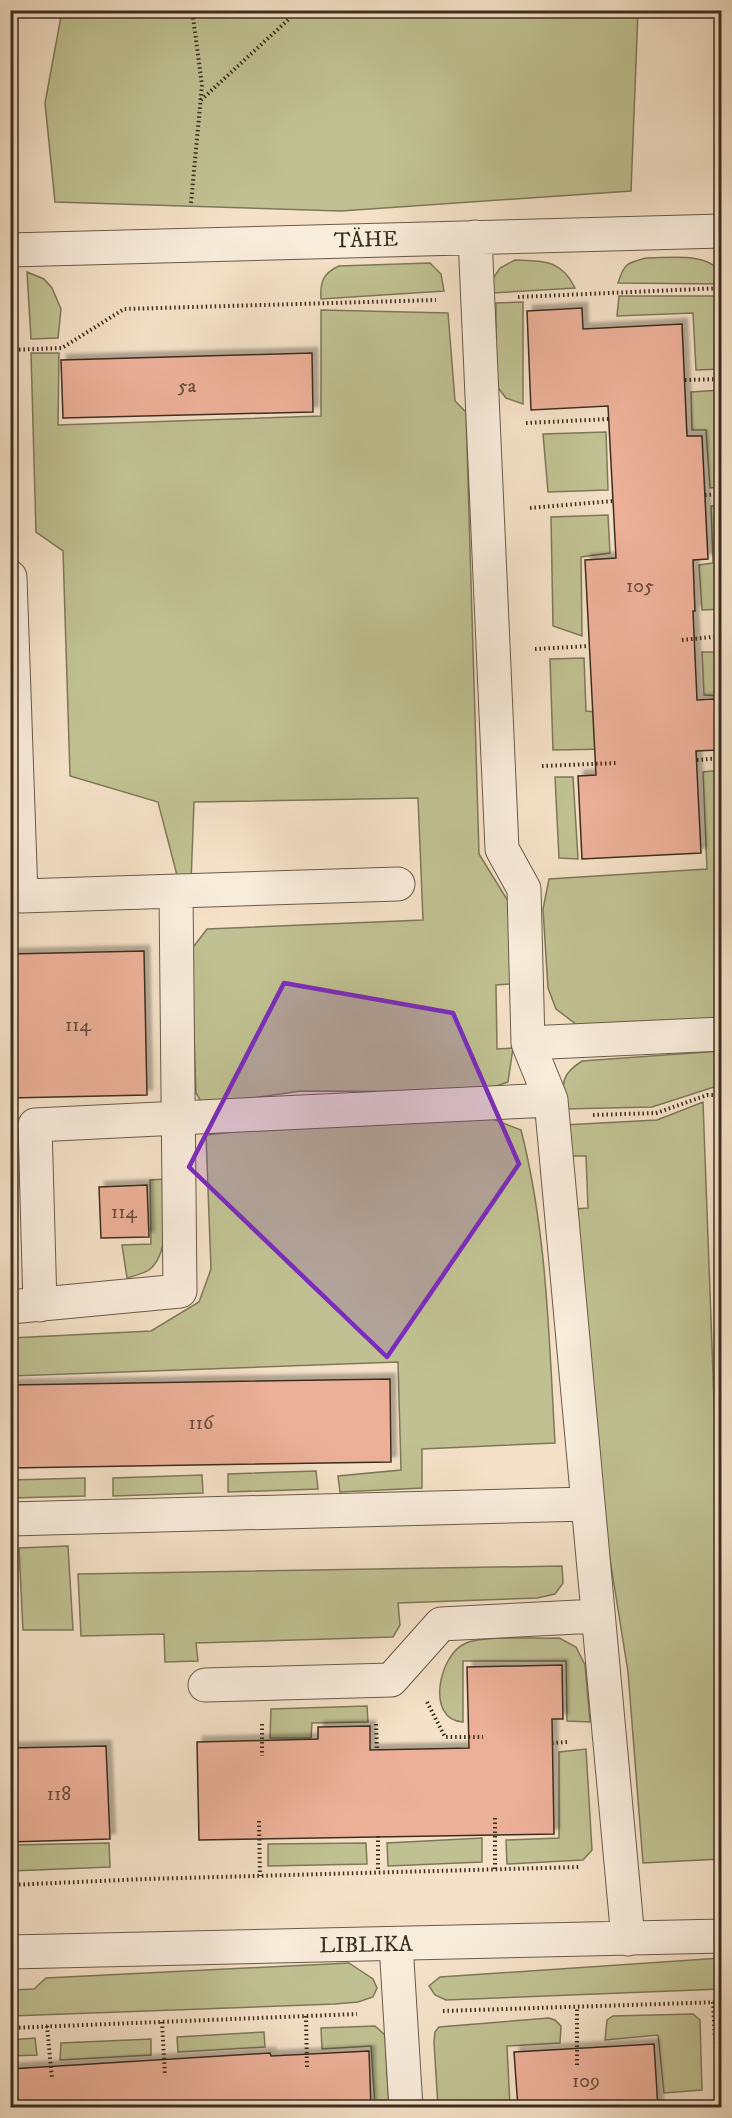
<svg xmlns="http://www.w3.org/2000/svg" width="732" height="2118" font-family="'IM FELL DW Pica',serif">
  <style>
    .green { fill: #c0c192; stroke: #7e7858; stroke-width: 1.5 }
    .building { fill: #ecb098; stroke: #3c2e1e; stroke-width: 1.5; filter: url(#shadow) }
    .lines { fill: none; stroke-linecap: round; stroke-linejoin: round }
    .minor-casing { stroke: #6a5b48; stroke-width: 35 }
    .path { stroke: #3c2e1e; stroke-width: 4; stroke-dasharray: 1.5 3; stroke-linecap: butt }
    .minor { stroke: #f8ecdb; stroke-width: 33 }
    .marked { fill: #7b2cbf; fill-opacity: 0.2; stroke: #7b2cbf; stroke-width: 4.5; stroke-linejoin: round }
    .labels { text-anchor: middle; dominant-baseline: central; stroke-width: 4.5; stroke-linejoin: round; paint-order: stroke }
    .number-label { font-size: 20px; fill: #684e3c }
    .street-label { font-size: 22px; fill: #3c2e1e; stroke: #f8ecdb }
  </style>
  <defs>
    <filter id="shadow"><feDropShadow dx="5.5" dy="-5.5" stdDeviation="1.5" flood-color="#0004"/></filter>
  </defs>
  <rect width="100%" height="100%" fill="#f4e1c7"/>
  <filter id="stains"><feTurbulence type="fractalNoise" baseFrequency=".00333" numOctaves="4"/><feColorMatrix values="0 0 0 0 .2 0 0 0 0 .09 0 0 0 0 .02 0 0 0 .5 -.17"/></filter>
  <radialGradient id="worn" r=".72"><stop offset=".6" stop-color="#630" stop-opacity="0"/><stop offset="1" stop-color="#630" stop-opacity=".3"/></radialGradient>
  <!-- green -->
  <path class="green" d="M 195,11 L 206,15 L 205,11 L 638,11 L 631,191 L 341,211 L 55,202 L 45,103 L 62,11 Z
    M 646,258 C 670,258 703,252 721,271 L 721,284 L 618,283 C 624,264 626,263 646,258 Z
    M 515,260 C 543,261 561,259 575,288 L 493,293 L 492,280 L 500,268 Z
    M 430,263 L 441,274 L 444,291 L 321,299 C 320,282 323,273 339,266 Z
    M 27,272 L 44,279 L 52,288 L 61,309 L 58,338 L 31,339 Z
    M 619,296 L 721,296 L 721,369 L 696,370 L 693,313 L 617,316 Z
    M 523,302 L 523,404 L 506,398 L 496,385 L 496,303 Z
    M 321,310 L 448,313 L 455,401 L 466,412 L 479,854 L 508,901 L 511,984 L 496,985 L 497,1049 L 513,1048 L 508,1082 L 479,1092 L 301,1091 L 203,1105 L 196,1093 L 191,950 L 207,929 L 423,920 L 418,798 L 194,802 L 191,883 L 179,883 L 158,802 L 70,776 L 63,551 L 36,532 L 31,353 L 59,353 L 58,425 L 321,416 Z
    M 721,390 L 721,487 L 710,488 L 706,430 L 692,430 L 691,392 Z
    M 606,432 L 608,490 L 548,492 L 543,434 Z
    M 721,505 L 721,609 L 702,610 L 699,565 L 713,563 L 711,506 Z
    M 608,515 L 610,553 L 581,557 L 582,636 L 553,626 L 551,517 Z
    M 702,652 L 721,652 L 721,748 L 719,696 L 704,695 Z
    M 584,658 L 586,711 L 608,713 L 611,749 L 553,750 L 550,659 Z
    M 721,770 L 721,1020 L 581,1028 L 556,1009 L 548,988 L 543,909 L 549,879 L 707,869 L 703,772 Z
    M 555,777 L 573,777 L 578,859 L 559,858 Z
    M 721,1051 L 721,1086 L 714,1087 L 652,1107 L 564,1109 C 563,1084 559,1076 582,1061 Z
    M 703,1102 L 721,1592 L 721,1859 L 643,1863 L 628,1672 L 606,1534 L 575,1209 L 588,1208 L 586,1156 L 570,1156 L 564,1125 L 657,1120 Z
    M 490,1118 L 521,1130 C 547,1232 549,1338 555,1443 L 422,1449 L 422,1488 L 340,1492 L 338,1476 L 401,1470 L 398,1362 L 11,1376 L 11,1338 L 151,1331 L 199,1302 L 211,1269 L 206,1135 L 258,1129 Z
    M 165,1179 C 165,1204 171,1253 149,1270 C 143,1274 133,1276 127,1278 L 122,1245 L 151,1244 L 150,1180 Z
    M 316,1471 L 318,1489 L 228,1492 L 228,1474 Z
    M 202,1475 L 203,1493 L 113,1496 L 113,1478 Z
    M 85,1478 L 85,1496 L 11,1498 L 11,1480 Z
    M 68,1546 L 73,1630 L 23,1630 L 19,1548 Z
    M 562,1566 L 563,1583 L 555,1594 L 537,1598 L 398,1603 L 400,1625 L 393,1637 L 196,1643 L 198,1661 L 165,1662 L 164,1634 L 81,1636 L 78,1574 Z
    M 559,1638 L 576,1647 L 585,1665 L 590,1722 L 567,1721 L 566,1661 L 463,1661 L 463,1722 C 425,1720 439,1654 466,1643 C 484,1635 537,1639 559,1638 Z
    M 367,1706 L 368,1722 L 312,1723 L 311,1738 L 270,1738 L 271,1709 Z
    M 586,1749 L 592,1850 L 583,1860 L 507,1864 L 506,1840 L 559,1838 L 559,1752 Z
    M 482,1838 L 482,1862 L 388,1866 L 387,1843 Z
    M 109,1843 L 110,1867 L 11,1871 L 11,1845 Z
    M 366,1843 L 367,1864 L 268,1866 L 268,1844 Z
    M 721,1958 L 721,1989 L 446,2000 L 435,1995 L 429,1986 L 440,1977 Z
    M 349,1963 L 373,1979 L 377,1988 L 373,1997 L 358,2002 L 335,2004 L 11,2016 L 11,1990 L 34,1989 L 46,1978 Z
    M 693,2014 L 700,2020 L 702,2090 L 664,2093 L 658,2035 L 605,2040 L 607,2020 L 613,2016 Z
    M 549,2018 L 555,2020 L 561,2026 L 560,2043 L 507,2046 L 510,2107 L 438,2107 L 434,2042 L 435,2032 L 439,2027 Z
    M 375,2026 L 385,2035 L 389,2107 L 375,2107 L 371,2046 L 322,2049 L 321,2028 Z
    M 264,2032 L 265,2047 L 178,2052 L 177,2037 Z
    M 35,2038 L 37,2055 L 11,2056 L 11,2040 Z
    M 151,2039 L 151,2055 L 60,2060 L 61,2043 Z"/>
  <!-- building -->
  <path class="building" d="M 582,308 L 583,329 L 682,324 L 687,436 L 702,436 L 708,559 L 693,560 L 695,611 L 693,611 L 697,700 L 715,699 L 717,750 L 696,751 L 701,853 L 582,859 L 578,776 L 596,775 L 585,560 L 616,558 L 608,406 L 531,410 L 527,311 Z
    M 312,353 L 313,412 L 63,418 L 61,360 Z
    M 144,951 L 147,1095 L 10,1098 L 10,954 Z
    M 147,1185 L 149,1237 L 101,1238 L 99,1187 Z
    M 390,1379 L 391,1462 L 10,1468 L 10,1385 Z
    M 562,1665 L 563,1719 L 552,1719 L 554,1834 L 199,1840 L 197,1742 L 318,1739 L 318,1727 L 370,1726 L 370,1750 L 469,1748 L 467,1667 Z
    M 106,1746 L 110,1839 L 10,1842 L 10,1748 Z
    M 654,2044 L 658,2108 L 518,2108 L 514,2052 Z
    M 369,2051 L 371,2108 L 10,2108 L 10,2069 L 270,2053 L 271,2056 Z"/>
  <g class="lines">
    <!-- minor casing -->
    <g class="minor-casing">
      <path id="minor" d="M 475,237 L 502,849 L 524,889 L 528,1043 L 551,1100 L 628,1939
        M 10,250 L 722,231
        M 10,577 L 21,896 L 398,884
        M 528,1043 L 722,1034
        M 40,1305 L 35,1125 L 551,1100
        M 10,1307 L 180,1291 L 176,892
        M 10,1519 L 588,1504
        M 205,1685 L 391,1680 L 441,1624 L 598,1616
        M 396,1944 L 406,2108
        M 10,1952 L 722,1936"/>
    </g>
    <!-- path -->
    <path class="path" d="M 201,100 L 289,19 L 295,10
      M 191,203 L 202,85 L 192,10
      M 518,297 L 722,288
      M 10,350 L 62,348 L 124,309 L 436,300
      M 685,380 L 722,379
      M 526,423 L 609,419
      M 705,495 L 722,494
      M 530,508 L 613,501
      M 682,640 L 722,636
      M 535,649 L 588,646
      M 697,760 L 722,758
      M 542,766 L 616,763
      M 593,1115 L 656,1113 L 707,1095 L 722,1095
      M 427,1702 L 445,1737 L 483,1737
      M 262,1724 L 262,1756
      M 376,1724 L 377,1750
      M 552,1743 L 567,1742
      M 495,1818 L 495,1869
      M 259,1821 L 260,1876
      M 378,1836 L 378,1872
      M 10,1885 L 145,1879 L 579,1867
      M 713,2002 L 718,2097
      M 443,2011 L 722,2002
      M 306,2016 L 307,2068
      M 162,2022 L 165,2076
      M 47,2026 L 52,2079
      M 10,2028 L 357,2014
      M 577,2065 L 577,2007"/>
    <!-- minor -->
    <use href="#minor" class="minor"/>
  </g>
  <!-- marked area -->
  <path class="marked" d="M 284,983 L 453,1013 L 519,1164 L 387,1357 L 189,1167 Z"/>
  <g class="labels">
    <!-- number labels -->
    <g class="number-label">
      <text x="187" y="386">5a</text>
      <text x="640" y="586">105</text>
      <text x="78" y="1025">114</text>
      <text x="124" y="1212">114</text>
      <text x="201" y="1423">116</text>
      <text x="59" y="1794">118</text>
      <text x="586" y="2081">109</text>
    </g>
    <!-- street labels -->
    <g class="street-label">
      <text transform="translate(366 240) rotate(-2)">TÄHE</text>
      <text transform="translate(366 1945) rotate(-1)">LIBLIKA</text>
    </g>
  </g>
  <!-- margin -->
  <rect width="732" height="2118" fill="none" stroke="#f4e1c7" stroke-width="36"/>
  <rect x="12" y="12" width="708" height="2094" fill="none" stroke="#3c2e1e" stroke-width="3"/>
  <rect x="18" y="18" width="696" height="2082" fill="none" stroke="#3c2e1e" stroke-width="1.5"/>
  <rect width="100%" height="100%" filter="url(#stains)"/>
  <rect width="100%" height="100%" fill="url(#worn)"/>
</svg>
